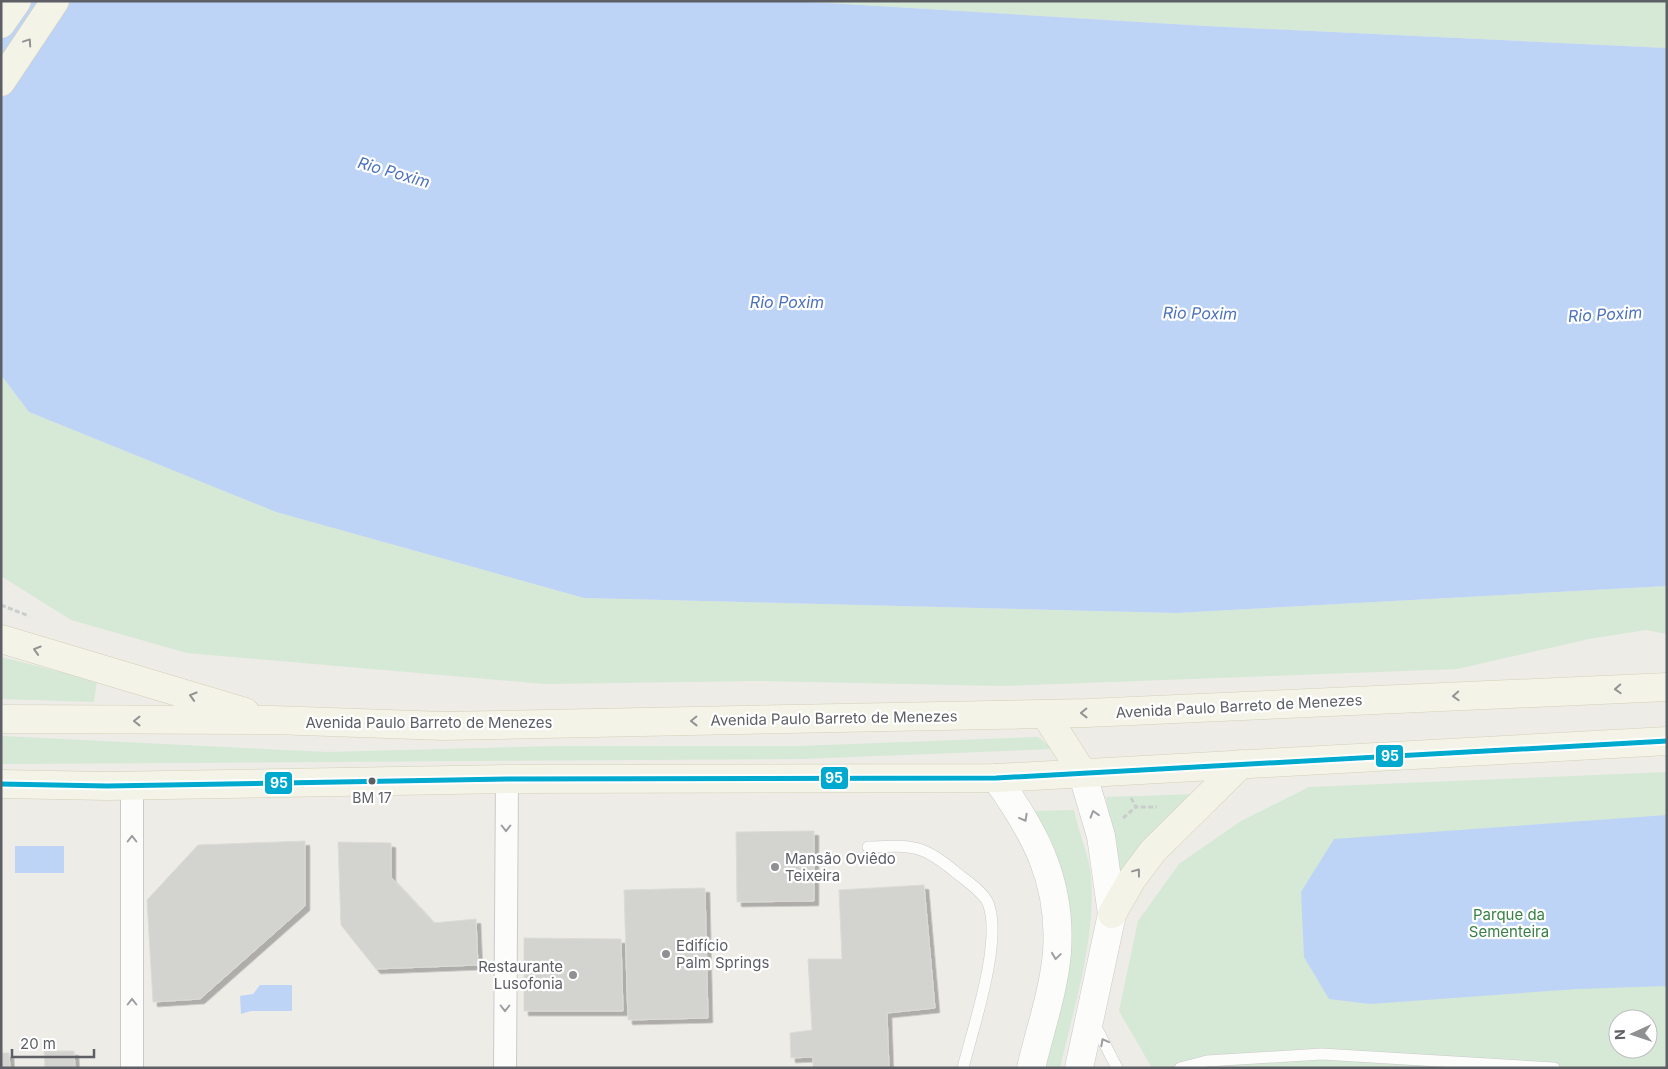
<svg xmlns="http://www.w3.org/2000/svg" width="1668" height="1069" font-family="Inter,sans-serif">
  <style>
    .green { fill: #d6e8d6; fill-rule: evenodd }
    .water { fill: #bdd4f6 }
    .building { fill: #d3d3d0; stroke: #dcdbd6; filter: url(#shadow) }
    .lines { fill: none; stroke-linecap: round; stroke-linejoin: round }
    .lane-casing { stroke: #cacaca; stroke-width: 12 }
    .street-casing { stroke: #cacaca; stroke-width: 24 }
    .secondary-casing { stroke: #c9c9c9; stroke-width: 29 }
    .primary-casing { stroke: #d4d0b6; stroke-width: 29 }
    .path { stroke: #c9cdcb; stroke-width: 3; stroke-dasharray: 5 2.5; stroke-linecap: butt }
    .lane { stroke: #fcfcfb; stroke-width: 11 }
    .street { stroke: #fcfcfb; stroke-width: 22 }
    .secondary { stroke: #fcfcfb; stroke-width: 28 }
    .primary { stroke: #f3f3e8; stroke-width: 28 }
    .bus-1-casing { stroke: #fff; stroke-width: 9 }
    .bus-1 { stroke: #00a9ce; stroke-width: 5 }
    .oneway { stroke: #929393 }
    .oneway2 { stroke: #9d9ea1 }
    .bus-dot { fill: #5d5f65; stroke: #fff; stroke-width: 2 }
    .poi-dot { fill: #8f9092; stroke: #fff; stroke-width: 2 }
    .labels { text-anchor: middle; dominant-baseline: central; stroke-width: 4.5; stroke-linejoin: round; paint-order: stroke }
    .bus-label { font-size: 14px; fill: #5d5f65; stroke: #fff }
    .street-label { font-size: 15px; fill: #5d5f65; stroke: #fff }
    .poi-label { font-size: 15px; fill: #5d5f65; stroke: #fff; text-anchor: start }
    .park-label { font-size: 15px; fill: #388146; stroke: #fff }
    .water-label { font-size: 16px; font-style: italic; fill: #4b71bf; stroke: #fff }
    .line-badge { stroke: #fff; stroke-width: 2 }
    .badge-label { font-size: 14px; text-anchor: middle; font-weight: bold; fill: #fff }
  </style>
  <defs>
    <filter id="shadow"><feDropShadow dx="4.5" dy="4.5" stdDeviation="0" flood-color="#0004"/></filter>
  </defs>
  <rect width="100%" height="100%" fill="#edece7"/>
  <!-- green -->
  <path class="green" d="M 795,1 L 1667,1 L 1667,48 L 1206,26 Z
    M 1,375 L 29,412 L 276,512 L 584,598 L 1176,613 L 1667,586 L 1667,634 L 1646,630 L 1589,639 L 1457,669 L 1003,686 L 756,681 L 545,684 L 187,653 L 71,620 L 1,576 Z
    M 1,657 L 97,681 L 94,702 L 1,699 Z
    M 1,736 L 327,752 L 559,746 L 799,746 L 1038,737 L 1053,749 L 801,759 L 1,764 Z
    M 1667,772 L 1667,1068 L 1152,1068 L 1119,1011 L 1138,921 L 1179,864 L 1241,821 L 1309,787 ZM 1618,1019 L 1648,1019 L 1648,1049 L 1618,1049 Z
    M 1199,794 L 1119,878 L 1106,797 Z
    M 1074,810 C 1078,831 1089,855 1091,876 C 1096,941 1074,1006 1060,1068 L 1043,1068 L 1062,986 L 1034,811 Z"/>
  <!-- water -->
  <path class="water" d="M 1,1 L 795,1 L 1206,26 L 1667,48 L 1667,586 L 1176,613 L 584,598 L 276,512 L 29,412 L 1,375 Z
    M 1667,815 L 1667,986 L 1577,989 L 1370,1004 L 1329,999 L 1304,957 L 1301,892 L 1334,839 Z
    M 15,846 L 64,846 L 64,873 L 15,873 Z
    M 260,985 L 292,985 L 292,1011 L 251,1011 L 241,1014 L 240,996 L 253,994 Z"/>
  <!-- building -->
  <path class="building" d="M 814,831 L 814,901 L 737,902 L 736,832 Z
    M 305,841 L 305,906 L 200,999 L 153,1002 L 147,900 L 198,845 Z
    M 338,842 L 391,843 L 391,877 L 434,923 L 476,919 L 478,965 L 376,969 L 341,925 Z
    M 924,885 L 935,1008 L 887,1013 L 889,1068 L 813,1068 L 813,1057 L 791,1058 L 790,1033 L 812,1030 L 808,959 L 842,959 L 839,890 Z
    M 705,888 L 708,1018 L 628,1020 L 624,890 Z
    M 524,938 L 621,939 L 623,1011 L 524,1011 Z
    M 44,1051 L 74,1051 L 75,1068 L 45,1068 Z
    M 1,1053 L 9,1053 L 10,1068 L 1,1068 Z"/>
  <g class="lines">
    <!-- lane casing -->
    <g class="lane-casing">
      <path id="lane" d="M 868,847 C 914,845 922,844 958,874 C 968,882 983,892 988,903 C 1003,940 973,1028 963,1068
        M 1094,1023 L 1117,1068
        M 1180,1068 L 1207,1061 L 1322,1054 L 1554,1068"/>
    </g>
    <!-- street casing -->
    <g class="street-casing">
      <path id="street" d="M 132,1068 L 132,786
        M 505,1068 L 507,779"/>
    </g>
    <!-- secondary casing -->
    <g class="secondary-casing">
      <path id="secondary" d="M 996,778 C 1035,832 1062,882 1057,952 C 1054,990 1040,1030 1031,1068
        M 1079,1068 L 1112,914 L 1101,836 L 1082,772"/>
    </g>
    <!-- primary casing -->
    <g class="primary-casing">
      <path id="primary" d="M 1,24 L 17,1
        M 1,82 L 55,1
        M 1,639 L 245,712
        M 1045,714 L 1082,772
        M 1,719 L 273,720 L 444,726 L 1087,713 L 1667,687
        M 1,784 L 107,786 L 507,779 L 996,778 L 1667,741
        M 1112,914 L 1132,879 L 1153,851 L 1241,764"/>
    </g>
    <!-- path -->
    <path class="path" d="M 1,605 L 29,616
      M 1131,798 L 1136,807 L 1157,807
      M 1123,818 L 1136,807"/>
    <!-- lane -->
    <use href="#lane" class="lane"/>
    <!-- street -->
    <use href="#street" class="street"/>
    <!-- secondary -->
    <use href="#secondary" class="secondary"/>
    <!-- primary -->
    <use href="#primary" class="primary"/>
    <!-- bus-1 casing -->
    <g class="bus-1-casing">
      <path id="bus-1" d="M 1,784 L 107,786 L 507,779 L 996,778 L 1667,741"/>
    </g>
    <!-- bus-1 -->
    <use href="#bus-1" class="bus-1"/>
  </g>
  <!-- one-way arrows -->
  <defs><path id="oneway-chevron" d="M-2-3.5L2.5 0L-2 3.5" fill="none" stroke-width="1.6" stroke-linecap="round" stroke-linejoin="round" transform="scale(1.25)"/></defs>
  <g class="oneway">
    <use href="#oneway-chevron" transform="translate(28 42) rotate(-56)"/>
    <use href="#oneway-chevron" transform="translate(37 650) rotate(-163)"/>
    <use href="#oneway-chevron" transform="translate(1618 689) rotate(177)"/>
    <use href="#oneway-chevron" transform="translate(193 696) rotate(-163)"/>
    <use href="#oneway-chevron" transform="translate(1456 696) rotate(177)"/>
    <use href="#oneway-chevron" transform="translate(1084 713) rotate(179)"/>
    <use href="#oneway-chevron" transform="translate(137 721) rotate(180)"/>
    <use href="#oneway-chevron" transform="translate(694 721) rotate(179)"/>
    <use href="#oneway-chevron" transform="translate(1137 872) rotate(-53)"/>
  </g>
  <g class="oneway2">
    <use href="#oneway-chevron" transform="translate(1094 814) rotate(-107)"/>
    <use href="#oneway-chevron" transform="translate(1024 818) rotate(61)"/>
    <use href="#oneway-chevron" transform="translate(506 828) rotate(90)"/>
    <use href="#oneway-chevron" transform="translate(132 839) rotate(-90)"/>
    <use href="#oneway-chevron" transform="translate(1056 956) rotate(98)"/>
    <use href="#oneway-chevron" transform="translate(132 1002) rotate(-90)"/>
    <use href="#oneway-chevron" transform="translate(505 1008) rotate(90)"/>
    <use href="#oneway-chevron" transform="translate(1104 1042) rotate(-118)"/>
  </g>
  <!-- markers -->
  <circle class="bus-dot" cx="372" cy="781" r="4.5"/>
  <g class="poi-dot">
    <circle cx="775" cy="867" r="5"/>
    <circle cx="666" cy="954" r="5"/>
    <circle cx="573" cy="975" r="5"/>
  </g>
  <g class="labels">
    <!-- bus labels -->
    <g class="bus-label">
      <text x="372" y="797">BM 17</text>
    </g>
    <!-- street labels -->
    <g class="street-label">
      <text transform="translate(1239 706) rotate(-3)">Avenida Paulo Barreto de Menezes</text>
      <text transform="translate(834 718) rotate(-1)">Avenida Paulo Barreto de Menezes</text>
      <text x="429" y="722">Avenida Paulo Barreto de Menezes</text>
    </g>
    <!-- poi labels -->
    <g class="poi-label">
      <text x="785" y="858">Mansão Oviêdo<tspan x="785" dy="17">Teixeira</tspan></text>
      <text x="676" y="945">Edifício<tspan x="676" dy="17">Palm Springs</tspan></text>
      <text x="563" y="966" text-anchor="end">Restaurante<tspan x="563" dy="17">Lusofonia</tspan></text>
    </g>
    <!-- park labels -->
    <g class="park-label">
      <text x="1509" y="914">Parque da<tspan x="1509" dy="17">Sementeira</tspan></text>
    </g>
    <!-- water labels -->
    <g class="water-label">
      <text transform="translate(394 172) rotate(16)">Rio Poxim</text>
      <text x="787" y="302">Rio Poxim</text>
      <text transform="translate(1200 313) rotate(1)">Rio Poxim</text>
      <text transform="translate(1605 314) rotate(-3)">Rio Poxim</text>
    </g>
  </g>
  <g class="line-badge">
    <rect x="1375" y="744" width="29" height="24" rx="5" fill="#00a9ce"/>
    <rect x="820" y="766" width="29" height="24" rx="5" fill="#00a9ce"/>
    <rect x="264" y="771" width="29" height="24" rx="5" fill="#00a9ce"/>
  </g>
  <g class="badge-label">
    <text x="1390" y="761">95</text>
    <text x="834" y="783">95</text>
    <text x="279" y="788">95</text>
  </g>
  <!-- border -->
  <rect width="1668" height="1069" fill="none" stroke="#5d5f65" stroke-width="5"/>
  <!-- north arrow -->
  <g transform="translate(1633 1034) rotate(267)"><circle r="24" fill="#ffffff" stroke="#bebfc1"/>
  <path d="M0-4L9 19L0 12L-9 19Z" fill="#8f9092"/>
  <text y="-8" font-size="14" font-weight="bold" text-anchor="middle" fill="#5d5f65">N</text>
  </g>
  <!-- scale -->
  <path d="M12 1049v8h82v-8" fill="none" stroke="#5d5f65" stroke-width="2.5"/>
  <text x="20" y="1049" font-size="15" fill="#5d5f65" stroke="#ffffff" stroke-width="4" paint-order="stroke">20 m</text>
</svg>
